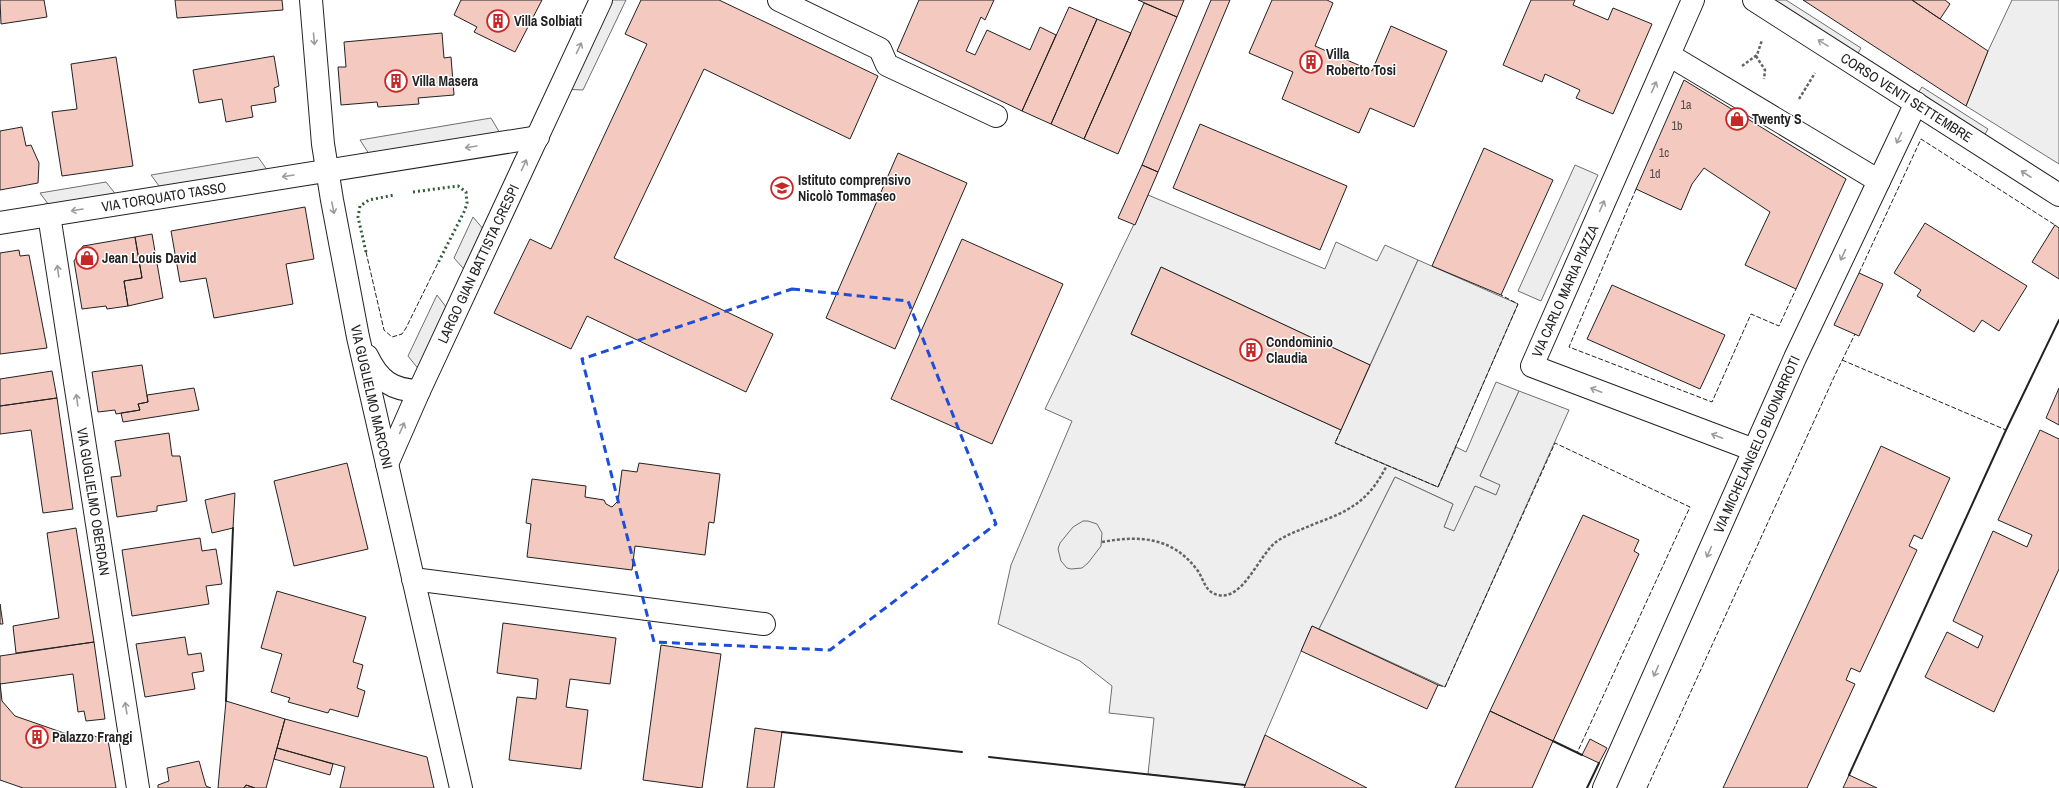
<svg xmlns="http://www.w3.org/2000/svg" width="2059" height="788" font-family="'Archivo Narrow',sans-serif">
  <style>
    .green { fill: #eee; stroke: #6f6f6f }
    .parking { fill: #ededed; stroke: #6f6f6f }
    .building { fill: #f3c9c0; stroke: #222 }
    .lines { fill: none; stroke-linecap: round; stroke-linejoin: round }
    .minor-casing { stroke: #222; stroke-width: 24 }
    .path { stroke: #646464; stroke-width: 2.5; stroke-dasharray: 3 2; stroke-linecap: butt }
    .minor { stroke: #fff; stroke-width: 22 }
    .hedge { stroke: #2f5e38; stroke-width: 3; stroke-dasharray: 2 3; stroke-linecap: butt }
    .fence { stroke: #222; stroke-width: 1; stroke-dasharray: 5 2; stroke-linecap: butt }
    .wall { stroke: #222; stroke-width: 2 }
    .oneway { stroke: #9c9c9c }
    .marked { fill: none; stroke: #1d4ed8; stroke-width: 3; stroke-dasharray: 8 5; stroke-linejoin: round }
    .labels { text-anchor: middle; dominant-baseline: central; stroke-width: 3; stroke-linejoin: round; paint-order: stroke }
    .number-label { font-size: 12px; fill: #564c4a }
    .poi-label { font-size: 14px; font-weight: bold; fill: #222; stroke: #fff; text-anchor: start }
    .street-label { font-size: 14px; fill: #222; stroke: #fff }
  </style>
  <rect width="100%" height="100%" fill="#fff"/>
  <!-- green -->
  <path class="green" d="M 2012,0 L 2059,0 L 2059,164 L 1966,106 L 1988,51 Z
    M 1148,195 L 1325,269 L 1336,242 L 1377,261 L 1385,245 L 1418,260 L 1370,365 L 1161,267 L 1131,334 L 1341,430 L 1335,443 L 1438,487 L 1456,447 L 1466,452 L 1496,382 L 1519,391 L 1480,476 L 1501,485 L 1496,495 L 1475,486 L 1455,532 L 1444,527 L 1453,504 L 1395,477 L 1319,629 L 1312,626 L 1265,735 L 1245,785 L 1148,774 L 1154,718 L 1109,713 L 1112,686 L 1080,661 L 998,624 L 1011,565 L 1072,421 L 1045,409 Z"/>
  <!-- parking -->
  <path class="parking" d="M 603,0 L 626,0 L 583,90 L 560,89 Z
    M 1776,0 L 1786,0 L 1861,48 L 1856,57 L 1773,4 Z
    M 1922,87 L 1988,129 L 1982,139 L 1916,96 Z
    M 491,118 L 504,140 L 373,160 L 360,140 Z
    M 258,157 L 272,177 L 165,194 L 151,175 Z
    M 1575,165 L 1598,175 L 1541,301 L 1518,291 Z
    M 106,182 L 121,201 L 54,212 L 40,193 Z
    M 473,217 L 490,237 L 471,277 L 454,258 Z
    M 1418,260 L 1518,304 L 1438,487 L 1335,443 Z
    M 437,295 L 452,315 L 424,376 L 408,356 Z
    M 1519,391 L 1569,410 L 1445,687 L 1319,629 L 1395,477 L 1453,504 L 1444,527 L 1454,531 L 1475,486 L 1496,495 L 1500,485 L 1480,476 Z
    M 1083,521 L 1088,521 L 1097,524 L 1102,533 L 1101,546 L 1088,563 L 1082,568 L 1071,569 L 1067,568 L 1061,561 L 1058,549 L 1060,543 L 1073,527 Z"/>
  <!-- building -->
  <path class="building" d="M 0,0 L 44,0 L 47,17 L 1,24 Z
    M 175,0 L 282,0 L 283,10 L 177,18 Z
    M 461,0 L 542,0 L 515,52 L 474,32 L 477,27 L 454,15 Z
    M 641,0 L 719,0 L 878,76 L 850,139 L 704,69 L 614,258 L 773,334 L 746,392 L 587,316 L 571,349 L 494,313 L 530,239 L 551,249 L 647,44 L 625,34 Z
    M 919,0 L 994,0 L 985,20 L 981,17 L 966,51 L 975,55 L 987,30 L 1030,50 L 1040,27 L 1056,35 L 1022,111 L 897,51 Z
    M 1138,0 L 1184,0 L 1177,17 Z
    M 1211,0 L 1230,0 L 1158,172 L 1142,165 Z
    M 1272,0 L 1327,0 L 1333,3 L 1315,46 L 1372,71 L 1391,26 L 1447,51 L 1414,127 L 1370,108 L 1359,133 L 1282,99 L 1293,72 L 1249,53 Z
    M 1531,0 L 1575,0 L 1573,5 L 1608,20 L 1613,8 L 1652,24 L 1613,114 L 1576,98 L 1580,90 L 1545,74 L 1542,82 L 1503,65 Z
    M 1803,0 L 1912,0 L 1988,51 L 1966,106 Z
    M 1912,0 L 1945,0 L 1950,4 L 1940,19 Z
    M 1144,3 L 1177,17 L 1118,154 L 1084,139 Z
    M 1069,7 L 1097,19 L 1051,124 L 1022,111 Z
    M 1097,19 L 1131,33 L 1084,139 L 1051,124 Z
    M 442,33 L 444,58 L 451,57 L 454,95 L 418,98 L 419,104 L 378,107 L 377,102 L 341,105 L 338,67 L 346,67 L 344,42 Z
    M 274,56 L 279,86 L 274,88 L 276,102 L 251,106 L 253,117 L 226,122 L 222,99 L 199,103 L 193,70 Z
    M 116,57 L 133,166 L 62,176 L 52,112 L 77,109 L 71,64 Z
    M 1684,80 L 1846,179 L 1796,289 L 1745,265 L 1770,212 L 1704,168 L 1692,184 L 1681,210 L 1636,189 Z
    M 1200,124 L 1347,186 L 1320,250 L 1173,188 Z
    M 22,127 L 26,146 L 31,145 L 39,163 L 38,183 L 0,190 L 0,131 Z
    M 1484,148 L 1553,180 L 1501,295 L 1432,266 Z
    M 898,153 L 967,183 L 895,349 L 826,318 Z
    M 1142,165 L 1158,172 L 1135,225 L 1118,218 Z
    M 305,207 L 314,259 L 286,264 L 293,304 L 214,318 L 206,278 L 180,282 L 171,231 Z
    M 1925,223 L 2027,286 L 1999,331 L 1982,320 L 1974,332 L 1917,296 L 1921,290 L 1894,273 Z
    M 2055,225 L 2059,228 L 2059,279 L 2032,262 Z
    M 152,234 L 163,298 L 128,306 L 124,281 L 142,278 L 135,237 Z
    M 135,237 L 142,278 L 124,281 L 128,306 L 107,309 L 106,306 L 82,309 L 74,261 L 83,246 Z
    M 962,239 L 1063,284 L 992,444 L 891,399 Z
    M 19,250 L 20,256 L 29,255 L 47,348 L 0,354 L 0,253 Z
    M 1161,267 L 1370,365 L 1341,430 L 1131,334 Z
    M 1859,273 L 1883,284 L 1859,336 L 1834,325 Z
    M 1612,285 L 1725,335 L 1700,389 L 1587,339 Z
    M 142,365 L 148,402 L 138,404 L 140,410 L 116,414 L 115,410 L 98,412 L 92,372 Z
    M 52,371 L 57,398 L 0,406 L 0,379 Z
    M 194,388 L 199,410 L 123,422 L 121,413 L 140,410 L 138,404 L 148,402 L 147,395 Z
    M 2059,388 L 2059,425 L 2046,418 Z
    M 57,398 L 73,509 L 43,513 L 31,430 L 0,434 L 0,406 Z
    M 2040,430 L 2059,439 L 2059,569 L 1994,712 L 1925,677 L 1947,632 L 1978,648 L 1983,636 L 1953,621 L 1993,531 L 2027,547 L 2032,535 L 1998,520 Z
    M 169,433 L 172,456 L 180,456 L 187,501 L 157,506 L 157,511 L 117,517 L 111,477 L 121,476 L 115,441 Z
    M 1881,446 L 1950,478 L 1922,539 L 1914,535 L 1909,546 L 1917,550 L 1860,672 L 1851,668 L 1846,680 L 1855,684 L 1807,788 L 1723,788 Z
    M 347,463 L 368,549 L 294,566 L 274,481 Z
    M 639,463 L 720,474 L 714,523 L 709,522 L 705,555 L 635,546 L 632,570 L 527,557 L 531,524 L 526,523 L 532,479 L 586,486 L 585,497 L 604,500 L 606,504 L 612,507 L 618,501 L 622,470 L 637,472 Z
    M 235,493 L 233,528 L 212,533 L 205,500 Z
    M 1583,515 L 1639,540 L 1634,551 L 1639,554 L 1553,741 L 1490,711 Z
    M 76,528 L 94,642 L 16,653 L 13,626 L 59,618 L 47,533 Z
    M 200,538 L 202,551 L 216,549 L 222,584 L 206,586 L 209,604 L 132,616 L 122,550 Z
    M 277,591 L 366,617 L 353,662 L 363,665 L 357,688 L 365,691 L 358,717 L 330,709 L 328,713 L 288,702 L 290,698 L 271,692 L 282,654 L 261,648 Z
    M 0,604 L 3,624 L 0,624 Z
    M 503,623 L 616,638 L 610,684 L 570,679 L 566,707 L 588,710 L 581,769 L 509,760 L 517,697 L 536,699 L 538,679 L 497,673 Z
    M 1312,626 L 1438,685 L 1427,709 L 1301,651 Z
    M 185,637 L 188,655 L 201,653 L 204,671 L 192,673 L 195,689 L 145,697 L 136,644 Z
    M 94,642 L 105,719 L 86,721 L 84,711 L 78,712 L 73,674 L 0,684 L 0,656 Z
    M 661,645 L 721,654 L 702,788 L 643,780 Z
    M 0,683 L 2,701 L 15,716 L 87,741 L 87,734 L 108,740 L 116,788 L 23,788 L 0,780 Z
    M 226,701 L 285,719 L 266,788 L 255,788 L 246,785 L 244,788 L 218,788 Z
    M 1490,711 L 1553,741 L 1532,788 L 1455,788 Z
    M 285,719 L 427,757 L 434,788 L 340,788 L 345,767 L 277,748 Z
    M 755,728 L 782,732 L 774,788 L 747,788 Z
    M 1265,735 L 1367,788 L 1244,788 Z
    M 1590,739 L 1607,748 L 1599,763 L 1582,755 Z
    M 277,748 L 333,764 L 330,775 L 274,759 Z
    M 199,761 L 206,786 L 211,788 L 158,788 L 158,785 L 169,781 L 167,768 Z
    M 1849,775 L 1877,788 L 1843,788 Z
    M 246,785 L 255,788 L 244,788 Z"/>
  <g class="lines">
    <!-- minor casing -->
    <g class="minor-casing">
      <g id="minor">
        <path id="s1" d="M 311,0 L 323,144 L 332,200 L 358,337 L 461,788"/>
        <path d="M 779,0 L 880,49 L 887,65 L 996,116"/>
        <path d="M 1693,0 L 1532,366 L 1754,450"/>
        <path id="s2" d="M 1754,0 L 2059,195"/>
        <path d="M 1669,55 L 1879,181"/>
        <path id="s3" d="M 49,215 L 138,788"/>
        <path id="s4" d="M 0,223 L 538,137"/>
        <path d="M 367,356 C 379,381 392,390 419,391"/>
        <path id="s5" d="M 387,464 L 419,391 L 601,0"/>
        <path d="M 413,579 L 764,624"/>
        <path id="s6" d="M 1604,788 L 1795,358 L 1916,103"/>
      </g>
    </g>
    <!-- path -->
    <path class="path" d="M 1756,56 L 1765,70 L 1764,79
      M 1742,66 L 1757,55 L 1762,40
      M 1799,99 L 1815,73
      M 1102,542 C 1140,535 1173,537 1198,571 C 1204,580 1205,592 1218,595 C 1243,601 1259,555 1276,542 C 1287,534 1301,530 1314,524 C 1350,511 1369,501 1387,465"/>
    <!-- minor -->
    <use href="#minor" class="minor"/>
    <!-- hedge -->
    <path class="hedge" d="M 413,192 L 458,186 L 466,192 L 467,203 L 465,210 L 438,263
      M 366,252 L 358,217 L 360,206 L 369,200 L 394,195"/>
    <!-- fence -->
    <path class="fence" d="M 1636,189 L 1569,347 L 1712,402 L 1751,314 L 1779,326 L 1796,289
      M 366,252 L 384,330 L 392,337 L 402,334 L 406,328 L 438,263
      M 1859,273 L 1921,139 L 2055,225
      M 1842,360 L 2006,430
      M 1341,430 L 1335,443 L 1438,487 L 1518,304 L 1501,295
      M 1438,685 L 1445,687 L 1555,443 L 1690,507 L 1577,753
      M 1647,788 L 1835,375 L 1855,334"/>
    <!-- wall -->
    <path class="wall" d="M 226,701 L 233,528
      M 782,732 L 962,752
      M 1553,741 L 1582,755
      M 989,757 L 1245,785
      M 1849,775 L 2006,430 L 2059,320
      M 1587,788 L 1599,763"/>
  </g>
  <!-- one-way arrows -->
  <defs><path id="oneway-shaft" d="M-6 0H5M1.5-3L5.5 0L1.5 3" fill="none" stroke-width="1.6" stroke-linecap="round" stroke-linejoin="round"/></defs>
  <g class="oneway">
    <use href="#oneway-shaft" transform="translate(314 39) rotate(85)"/>
    <use href="#oneway-shaft" transform="translate(1823 43) rotate(-148)"/>
    <use href="#oneway-shaft" transform="translate(579 48) rotate(-65)"/>
    <use href="#oneway-shaft" transform="translate(1654 87) rotate(-66)"/>
    <use href="#oneway-shaft" transform="translate(1899 138) rotate(115)"/>
    <use href="#oneway-shaft" transform="translate(471 147) rotate(171)"/>
    <use href="#oneway-shaft" transform="translate(524 165) rotate(-65)"/>
    <use href="#oneway-shaft" transform="translate(2026 174) rotate(-147)"/>
    <use href="#oneway-shaft" transform="translate(288 176) rotate(171)"/>
    <use href="#oneway-shaft" transform="translate(1602 206) rotate(-66)"/>
    <use href="#oneway-shaft" transform="translate(333 208) rotate(79)"/>
    <use href="#oneway-shaft" transform="translate(77 210) rotate(171)"/>
    <use href="#oneway-shaft" transform="translate(1843 255) rotate(115)"/>
    <use href="#oneway-shaft" transform="translate(58 271) rotate(-98)"/>
    <use href="#oneway-shaft" transform="translate(1596 390) rotate(-159)"/>
    <use href="#oneway-shaft" transform="translate(77 400) rotate(-98)"/>
    <use href="#oneway-shaft" transform="translate(402 428) rotate(-66)"/>
    <use href="#oneway-shaft" transform="translate(1717 436) rotate(-159)"/>
    <use href="#oneway-shaft" transform="translate(1709 552) rotate(114)"/>
    <use href="#oneway-shaft" transform="translate(1656 671) rotate(114)"/>
    <use href="#oneway-shaft" transform="translate(126 708) rotate(-99)"/>
  </g>
  <!-- marked area -->
  <path class="marked" d="M 792,289 L 908,301 L 996,524 L 830,650 L 654,642 L 582,359 Z"/>
  <!-- icons -->
  <defs>
    <g id="building-ring" transform="scale(1.15)"><circle r="9.5" fill="#fff" stroke="#c62828" stroke-width="1.5"/><path d="M-4-6H4V6H1V3H-1V6H-4ZM-2.5-4.3h1.7v1.8h-1.7ZM.8-4.3h1.7v1.8H.8ZM-2.5-1h1.7V.8h-1.7ZM.8-1h1.7V.8H.8Z" fill="#c62828"/></g>
    <g id="shop-ring" transform="scale(1.15)"><circle r="9.5" fill="#fff" stroke="#c62828" stroke-width="1.5"/><path d="M-5-2.5h2.3a2.7 3.5 0 0 1 5.4 0H5L5.5 6h-11ZM-1.5-2.5h3a1.5 2.3 0 0 0-3 0Z" fill="#c62828"/></g>
    <g id="school-ring" transform="scale(1.15)"><circle r="9.5" fill="#fff" stroke="#c62828" stroke-width="1.5"/><path d="M0-5L7-2L0 1L-7-2ZM-4 1L0 2.5L4 1V4Q0 6-4 4Z" fill="#c62828"/></g>
  </defs>
  <g fill-rule="evenodd">
    <use href="#building-ring" x="498" y="21"/>
    <use href="#building-ring" x="1311" y="62"/>
    <use href="#building-ring" x="396" y="81"/>
    <use href="#shop-ring" x="1737" y="119"/>
    <use href="#school-ring" x="782" y="188"/>
    <use href="#shop-ring" x="87" y="258"/>
    <use href="#building-ring" x="1251" y="350"/>
    <use href="#building-ring" x="37" y="737"/>
  </g>
  <g class="labels">
    <!-- number labels -->
    <g class="number-label">
      <text x="1686" y="105">1a</text>
      <text x="1677" y="126">1b</text>
      <text x="1664" y="153">1c</text>
      <text x="1655" y="174">1d</text>
    </g>
    <!-- poi labels -->
    <g class="poi-label">
      <text x="514" y="21">Villa Solbiati</text>
      <text x="1326" y="54">Villa<tspan x="1326" dy="16">Roberto Tosi</tspan></text>
      <text x="412" y="81">Villa Masera</text>
      <text x="1752" y="119">Twenty S</text>
      <text x="798" y="180">Istituto comprensivo<tspan x="798" dy="16">Nicolò Tommaseo</tspan></text>
      <text x="102" y="258">Jean Louis David</text>
      <text x="1266" y="342">Condominio<tspan x="1266" dy="16">Claudia</tspan></text>
      <text x="52" y="737">Palazzo Frangi</text>
    </g>
    <!-- street labels -->
    <g class="street-label">
      <text stroke="none"><textPath href="#s2" startOffset="181">CORSO VENTI SETTEMBRE</textPath></text>
      <text stroke="none"><textPath href="#s4" startOffset="166">VIA TORQUATO TASSO</textPath></text>
      <text stroke="none"><textPath href="#s5" startOffset="220">LARGO GIAN BATTISTA CRESPI</textPath></text>
      <text transform="translate(1565 291) rotate(-66)">VIA CARLO MARIA PIAZZA</text>
      <text stroke="none"><textPath href="#s1" startOffset="402">VIA GUGLIELMO MARCONI</textPath></text>
      <text stroke="none"><textPath href="#s6" startOffset="376">VIA MICHELANGELO BUONARROTI</textPath></text>
      <text stroke="none"><textPath href="#s3" startOffset="290">VIA GUGLIELMO OBERDAN</textPath></text>
    </g>
  </g>
</svg>
